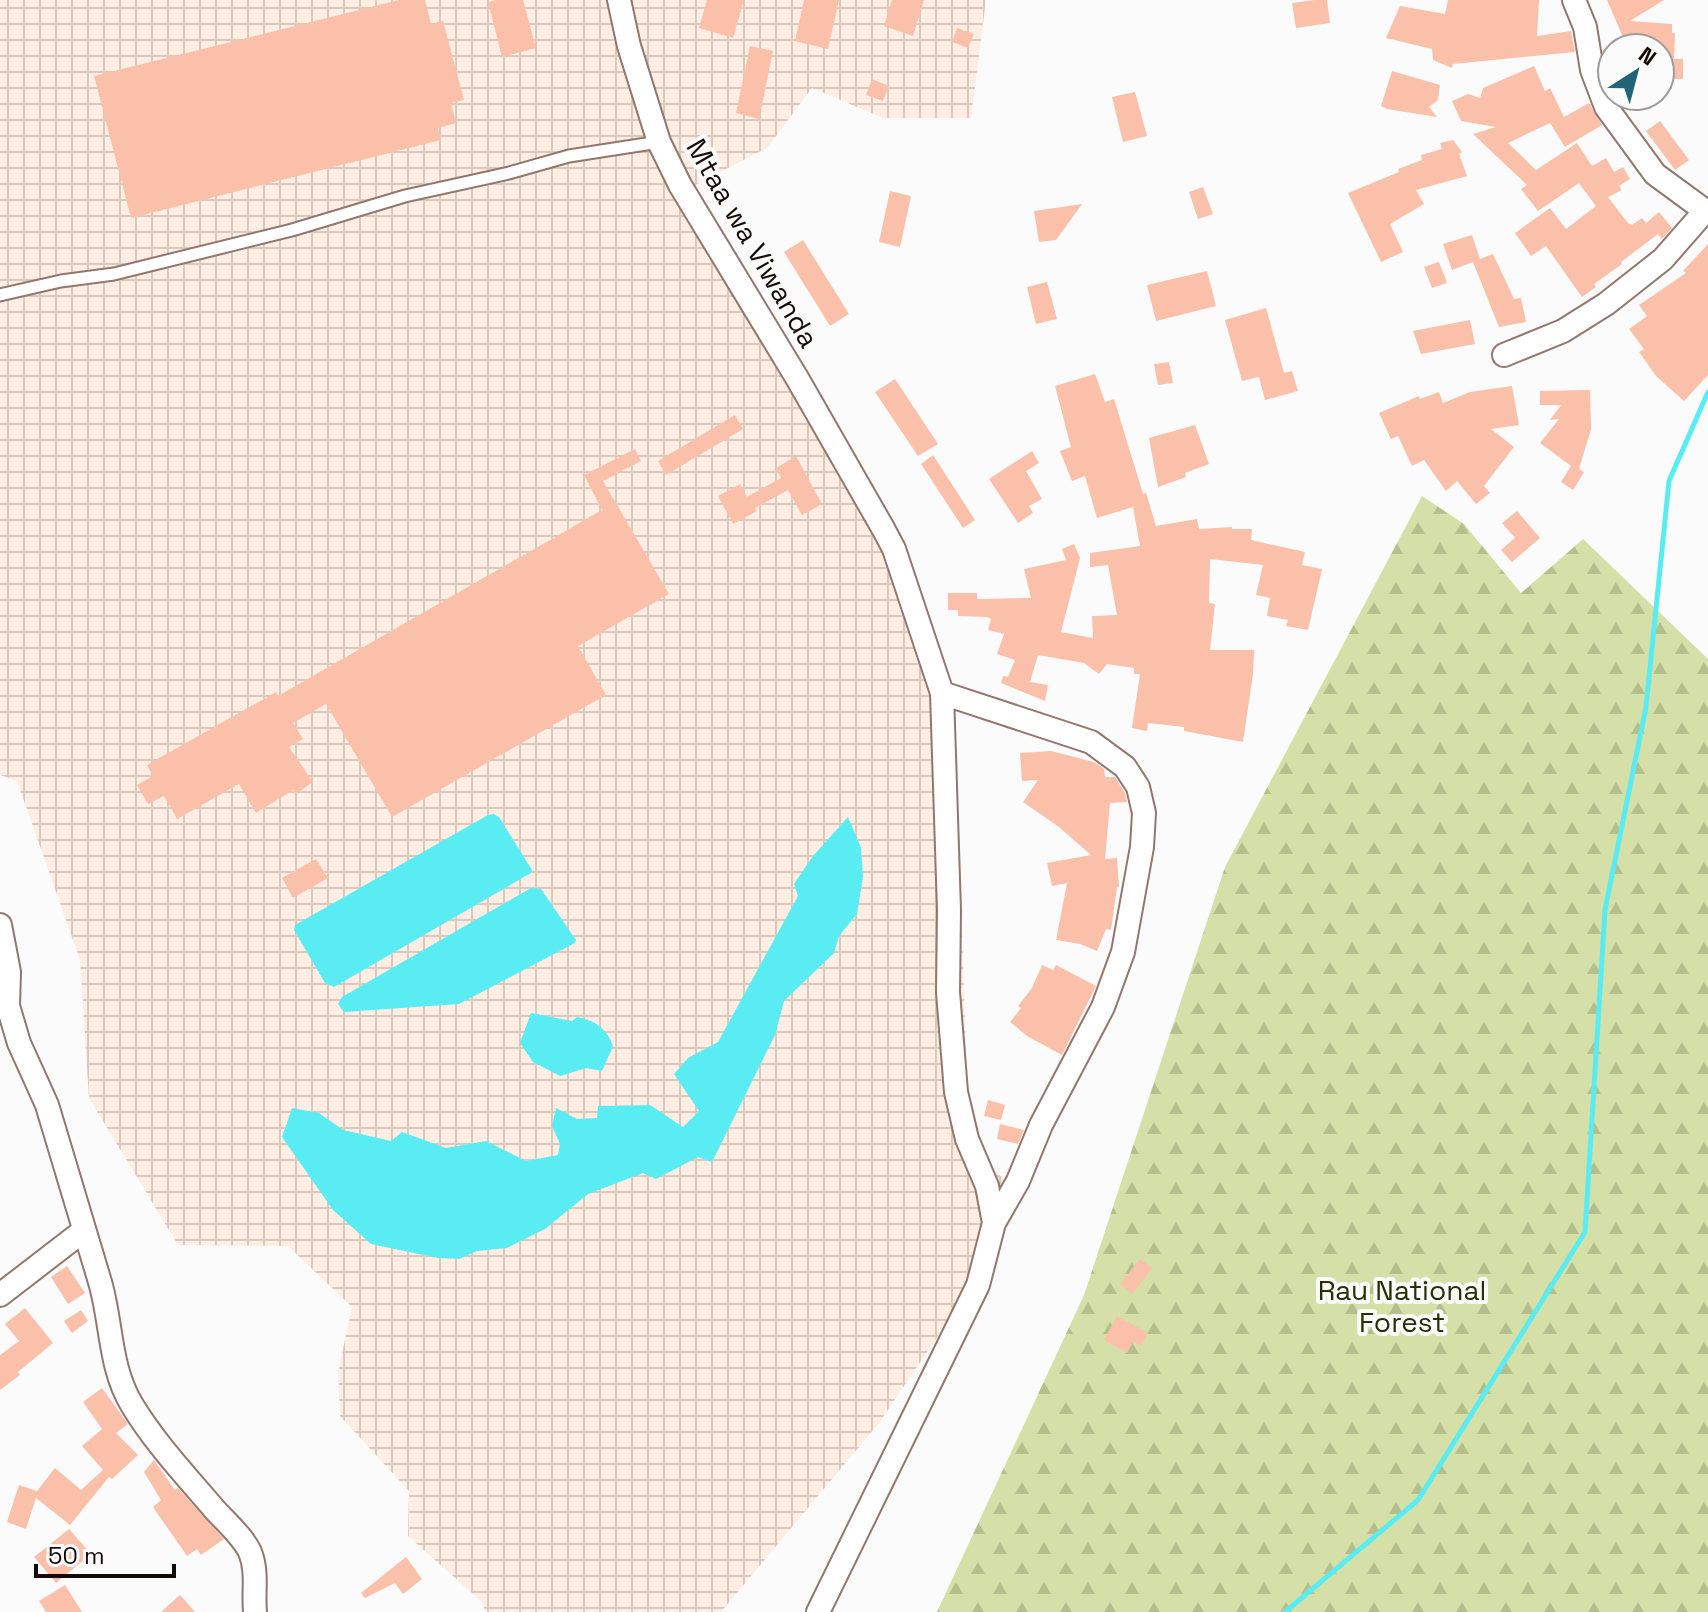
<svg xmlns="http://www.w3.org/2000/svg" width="1708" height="1612" font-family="'Space Grotesk',sans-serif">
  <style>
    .industrial { fill: url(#industrial-grid) }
    .forest { fill: url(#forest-firs) }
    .water { fill: #5aecf3 }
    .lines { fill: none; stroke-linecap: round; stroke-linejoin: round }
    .stream { stroke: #5aecf3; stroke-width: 5 }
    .building { fill: #fac0aa }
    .service-casing { stroke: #91776e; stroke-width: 15 }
    .minor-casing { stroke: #91776e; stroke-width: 26 }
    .service { stroke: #fff; stroke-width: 11 }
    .minor { stroke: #fff; stroke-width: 22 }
    .labels { text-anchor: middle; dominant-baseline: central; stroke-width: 8; stroke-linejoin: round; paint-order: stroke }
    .street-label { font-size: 28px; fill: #140b08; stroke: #fbfbfb }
    .park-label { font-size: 28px; fill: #292f05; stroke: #fbfbfb }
  </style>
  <defs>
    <pattern id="industrial-grid" width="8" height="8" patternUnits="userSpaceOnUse" patternTransform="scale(2)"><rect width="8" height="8" fill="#feede2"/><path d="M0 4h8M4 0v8" fill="none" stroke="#d9cac0"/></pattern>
    <pattern id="forest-firs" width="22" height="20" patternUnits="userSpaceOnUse" patternTransform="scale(2)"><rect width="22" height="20" fill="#d4e0a7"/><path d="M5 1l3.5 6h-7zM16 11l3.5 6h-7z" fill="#b5bf8e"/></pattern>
  </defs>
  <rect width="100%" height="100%" fill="#fbfbfb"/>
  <!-- industrial -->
  <path class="industrial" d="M 0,0 L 986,0 L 971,118 L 883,118 L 812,88 L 767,148 L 672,197 L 873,505 L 944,696 L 944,762 L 960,869 L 967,1086 L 987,1160 L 1013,1191 L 959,1305 L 879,1423 L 721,1612 L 486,1612 L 481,1601 L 408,1536 L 409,1491 L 340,1416 L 338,1372 L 352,1307 L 288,1246 L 178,1245 L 89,1098 L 80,960 L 17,781 L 0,775 Z"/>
  <!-- forest -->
  <path class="forest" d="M 1422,496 L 1464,524 L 1521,593 L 1583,539 L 1708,659 L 1708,1612 L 937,1612 L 1084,1295 L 1225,867 Z"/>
  <!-- water -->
  <path class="water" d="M 494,814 L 499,817 L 532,870 L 531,873 L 334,987 L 325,983 L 294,930 L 295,925 L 488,815 Z
    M 848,817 L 861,848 L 863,877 L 857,914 L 839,936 L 834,953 L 784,1001 L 775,1035 L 712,1162 L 698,1157 L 656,1179 L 643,1173 L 588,1194 L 545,1229 L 507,1248 L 477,1251 L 459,1259 L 438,1258 L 371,1244 L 333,1210 L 282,1137 L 292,1108 L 319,1113 L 343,1130 L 391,1141 L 402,1132 L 446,1148 L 486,1141 L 526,1161 L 558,1155 L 560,1144 L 552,1126 L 556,1108 L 577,1119 L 597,1118 L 598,1106 L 650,1105 L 683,1127 L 699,1111 L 674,1074 L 688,1058 L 718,1042 L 798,896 L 794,884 L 813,856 Z
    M 531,888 L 541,889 L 576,940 L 575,943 L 459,1004 L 344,1012 L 338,1004 L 342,997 Z
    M 531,1013 L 572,1021 L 577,1017 C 595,1020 607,1029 613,1046 L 602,1071 L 586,1068 L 560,1076 L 533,1062 L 520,1043 Z"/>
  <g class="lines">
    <!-- stream -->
    <path class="stream" d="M 1285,1612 L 1418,1500 L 1585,1232 L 1605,910 L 1646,707 L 1669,481 L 1708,392"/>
  </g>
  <!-- building -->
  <path class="building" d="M 399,0 L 425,0 L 431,24 L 443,21 L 464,100 L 451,103 L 456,123 L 438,128 L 441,140 L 131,218 L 94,76 Z
    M 496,0 L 523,0 L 536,48 L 502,57 L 488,2 Z
    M 707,0 L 744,0 L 733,38 L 699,28 Z
    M 804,0 L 839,0 L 828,49 L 795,41 Z
    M 892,0 L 924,0 L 913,36 L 884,26 Z
    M 1314,0 L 1327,0 L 1330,23 L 1296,28 L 1292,3 Z
    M 1448,0 L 1539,0 L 1537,36 L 1571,31 L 1575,52 L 1453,64 L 1452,68 L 1433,60 L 1432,49 L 1386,38 L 1400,6 L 1445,14 Z
    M 1607,0 L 1664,0 L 1630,21 L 1672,24 L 1672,33 L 1675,33 L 1674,59 L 1683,59 L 1683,79 L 1672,79 L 1672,89 L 1660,89 L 1660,48 L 1621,48 L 1622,35 Z
    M 957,28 L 974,34 L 968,48 L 952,42 Z
    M 750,46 L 773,51 L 759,119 L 736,113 Z
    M 1534,66 L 1545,91 L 1550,88 L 1564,117 L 1589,103 L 1602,125 L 1565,147 L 1550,123 L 1508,143 L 1536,170 L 1577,143 L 1592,166 L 1606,158 L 1614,172 L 1623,167 L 1630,179 L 1619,186 L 1622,190 L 1608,197 L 1628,223 L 1632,225 L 1642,218 L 1646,223 L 1659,212 L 1672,228 L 1662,239 L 1658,234 L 1621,262 L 1622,264 L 1594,284 L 1596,287 L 1582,297 L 1546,246 L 1531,256 L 1515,233 L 1550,208 L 1566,229 L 1596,206 L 1579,183 L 1538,211 L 1521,189 L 1527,185 L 1473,134 L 1496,127 L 1461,121 L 1452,101 L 1468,94 L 1480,98 L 1483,88 Z
    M 1392,71 L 1440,85 L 1438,100 L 1429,107 L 1437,117 L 1387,109 L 1381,106 Z
    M 872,79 L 889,86 L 883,101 L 866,95 Z
    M 1135,92 L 1147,136 L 1123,142 L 1112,97 Z
    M 1660,121 L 1689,160 L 1675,170 L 1646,131 Z
    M 1453,140 L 1462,152 L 1459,154 L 1467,176 L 1416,190 L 1424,204 L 1390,224 L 1403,252 L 1381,262 L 1348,193 L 1399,172 L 1398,169 L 1422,160 L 1421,155 L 1442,149 L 1440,143 Z
    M 1203,187 L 1213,214 L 1198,219 L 1189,192 Z
    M 890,191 L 911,196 L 900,247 L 879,242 Z
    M 1082,204 L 1056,240 L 1039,242 L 1034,211 Z
    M 1472,235 L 1480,259 L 1493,254 L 1514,299 L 1521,298 L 1526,322 L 1499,327 L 1473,262 L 1452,270 L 1443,244 Z
    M 803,240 L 849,314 L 830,326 L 784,252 Z
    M 1708,244 L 1708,375 L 1684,401 L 1656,376 L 1639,352 L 1644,349 L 1629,329 L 1647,316 L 1639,305 L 1686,273 L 1683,271 Z
    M 1439,262 L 1447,283 L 1432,288 L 1424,267 Z
    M 1207,271 L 1216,306 L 1156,321 L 1147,285 Z
    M 1047,282 L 1057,319 L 1036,324 L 1027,287 Z
    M 1266,308 L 1284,373 L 1292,371 L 1298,391 L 1265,400 L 1259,377 L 1242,381 L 1225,320 Z
    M 1470,320 L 1475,344 L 1421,354 L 1413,331 Z
    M 1169,362 L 1173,383 L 1158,385 L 1154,364 Z
    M 1095,374 L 1105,402 L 1114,399 L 1143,494 L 1146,493 L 1156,526 L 1197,519 L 1199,529 L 1232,527 L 1232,529 L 1252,529 L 1251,540 L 1305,552 L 1302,565 L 1322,569 L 1308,630 L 1286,626 L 1288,620 L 1267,616 L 1270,598 L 1256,595 L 1263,565 L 1210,559 L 1209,603 L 1215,604 L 1210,650 L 1254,650 L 1253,674 L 1243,742 L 1184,731 L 1184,727 L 1148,723 L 1147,731 L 1132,728 L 1140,674 L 1134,674 L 1134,668 L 1107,664 L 1099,674 L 1084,663 L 1038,655 L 1030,682 L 1048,685 L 1045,701 L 1001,683 L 1003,676 L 1008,677 L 1015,660 L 997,654 L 1004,634 L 988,630 L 991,619 L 987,617 L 958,616 L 958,610 L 948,610 L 948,593 L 977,593 L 977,599 L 1031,598 L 1024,569 L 1066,560 L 1062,549 L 1074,544 L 1080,558 L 1061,632 L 1093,638 L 1092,616 L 1117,615 L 1108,565 L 1090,567 L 1090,553 L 1140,546 L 1133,507 L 1097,518 L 1085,476 L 1072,481 L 1060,451 L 1071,447 L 1055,386 Z
    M 895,379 L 938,444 L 918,456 L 875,392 Z
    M 1512,386 L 1519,425 L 1491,429 L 1514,447 L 1484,486 L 1490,493 L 1476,504 L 1457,481 L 1446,491 L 1424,460 L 1412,466 L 1398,436 L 1391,439 L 1379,413 L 1419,396 L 1420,399 L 1439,392 L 1443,403 L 1470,392 Z
    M 1590,390 L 1591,429 L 1579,469 L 1584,472 L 1573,490 L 1561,482 L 1571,466 L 1540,443 L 1559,419 L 1550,420 L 1561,405 L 1540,405 L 1540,391 Z
    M 735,415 L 743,429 L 666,475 L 658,461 Z
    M 1195,425 L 1209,464 L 1185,473 L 1186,477 L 1158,487 L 1149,438 Z
    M 635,449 L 641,461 L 603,481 L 669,594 L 578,646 L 606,695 L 392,817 L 326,704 L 293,723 L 303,739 L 289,747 L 313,782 L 296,794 L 293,790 L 256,813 L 239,784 L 177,819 L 164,796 L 148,804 L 137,785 L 153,776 L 147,765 L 276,692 L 278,696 L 602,510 L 584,475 Z
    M 1032,451 L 1039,463 L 1026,471 L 1042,499 L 1029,506 L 1033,513 L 1018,523 L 989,479 Z
    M 933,455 L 975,520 L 963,528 L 921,464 Z
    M 796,456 L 822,504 L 802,515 L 788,490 L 755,508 L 757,511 L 733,524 L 718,496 L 740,484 L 747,497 L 781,478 L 776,468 Z
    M 1517,511 L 1540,538 L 1512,562 L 1501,550 L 1515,538 L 1502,523 Z
    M 1051,751 L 1094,762 L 1104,769 L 1105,777 L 1115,777 L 1125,793 L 1127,802 L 1110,803 L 1105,859 L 1117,858 L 1119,887 L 1117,887 L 1111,930 L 1106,929 L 1097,951 L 1080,944 L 1056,940 L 1067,883 L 1052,886 L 1047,863 L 1091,855 L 1059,827 L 1023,802 L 1038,780 L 1022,781 L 1020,753 Z
    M 316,859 L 328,878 L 293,898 L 282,878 Z
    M 1042,965 L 1053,970 L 1056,965 L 1096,986 L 1062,1055 L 1027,1036 L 1010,1022 L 1021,1008 L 1018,1006 L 1032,988 Z
    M 988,1100 L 1005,1105 L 1001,1120 L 984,1116 Z
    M 1000,1124 L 1024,1130 L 1018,1144 L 997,1139 Z
    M 1140,1259 L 1152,1268 L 1132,1294 L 1120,1284 Z
    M 67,1266 L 85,1293 L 68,1304 L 51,1277 Z
    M 25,1308 L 53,1343 L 18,1372 L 20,1375 L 0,1390 L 0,1355 L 19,1341 L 5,1324 Z
    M 81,1310 L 88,1321 L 72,1333 L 64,1321 Z
    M 1117,1316 L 1148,1333 L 1141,1346 L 1133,1342 L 1127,1353 L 1104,1340 Z
    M 102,1388 L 128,1424 L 116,1433 L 138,1455 L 112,1479 L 109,1477 L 70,1525 L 36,1498 L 26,1529 L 7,1522 L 19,1485 L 37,1491 L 55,1468 L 81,1490 L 103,1470 L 82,1446 L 102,1429 L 83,1402 Z
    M 154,1460 L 175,1490 L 178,1488 L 224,1539 L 201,1555 L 197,1549 L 187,1556 L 153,1507 L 161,1500 L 144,1472 Z
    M 69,1529 L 91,1554 L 56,1583 L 34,1557 Z
    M 406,1557 L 422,1579 L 403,1594 L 395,1583 L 365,1598 L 361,1593 Z
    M 65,1585 L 82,1612 L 46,1612 L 39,1601 Z
    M 180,1595 L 195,1612 L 161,1612 Z"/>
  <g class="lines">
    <!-- service casing -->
    <g class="service-casing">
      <path id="service" d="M 0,295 L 61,281 L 114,274 L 292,230 L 405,196 L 509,173 L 569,156 L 659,142"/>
    </g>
    <!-- minor casing -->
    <g class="minor-casing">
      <path id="minor" d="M 619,0 L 629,46 L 659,142 L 680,185 L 797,378 L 884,530 L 894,549 L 942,693 L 949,910 L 948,992 L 956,1092 L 967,1139 L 987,1186 L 994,1223 L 978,1285 L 818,1612
        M 1574,0 L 1585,27 L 1592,70 L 1606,107 L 1655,174 L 1708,213
        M 1504,355 L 1563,331 L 1606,304 L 1663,259 L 1705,211
        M 942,693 L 1091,742 L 1125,767 L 1138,787 L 1144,813 L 1142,847 L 1123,952 L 1103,1007 L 1041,1125 L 1018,1181 L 994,1223
        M 0,925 L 9,972 L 8,1006 L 19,1043 L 47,1105 L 100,1282 C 112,1323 109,1367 132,1405 C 155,1443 186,1476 215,1510 C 226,1522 243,1537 250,1552 C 258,1572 253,1591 255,1612
        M 0,1295 L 83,1231"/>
    </g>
    <!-- service -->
    <use href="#service" class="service"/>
    <!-- minor -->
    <use href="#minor" class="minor"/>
  </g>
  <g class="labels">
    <!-- street labels -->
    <g class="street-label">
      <text transform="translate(753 243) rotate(60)">Mtaa wa Viwanda</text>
    </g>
    <!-- park labels -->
    <g class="park-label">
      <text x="1402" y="1290">Rau National<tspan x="1402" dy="32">Forest</tspan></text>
    </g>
  </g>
  <!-- north arrow -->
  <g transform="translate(1636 72) rotate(36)"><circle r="38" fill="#fbfbfb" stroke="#9f9b9a" stroke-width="2"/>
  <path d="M0-6L14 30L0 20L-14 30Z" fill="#216477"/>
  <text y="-12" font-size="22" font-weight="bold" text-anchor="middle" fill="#140b08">N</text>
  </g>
  <!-- scale -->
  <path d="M36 1564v12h138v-12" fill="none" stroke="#140b08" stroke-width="4"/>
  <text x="48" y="1564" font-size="24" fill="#140b08" stroke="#fbfbfb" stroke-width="6" paint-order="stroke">50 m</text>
</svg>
